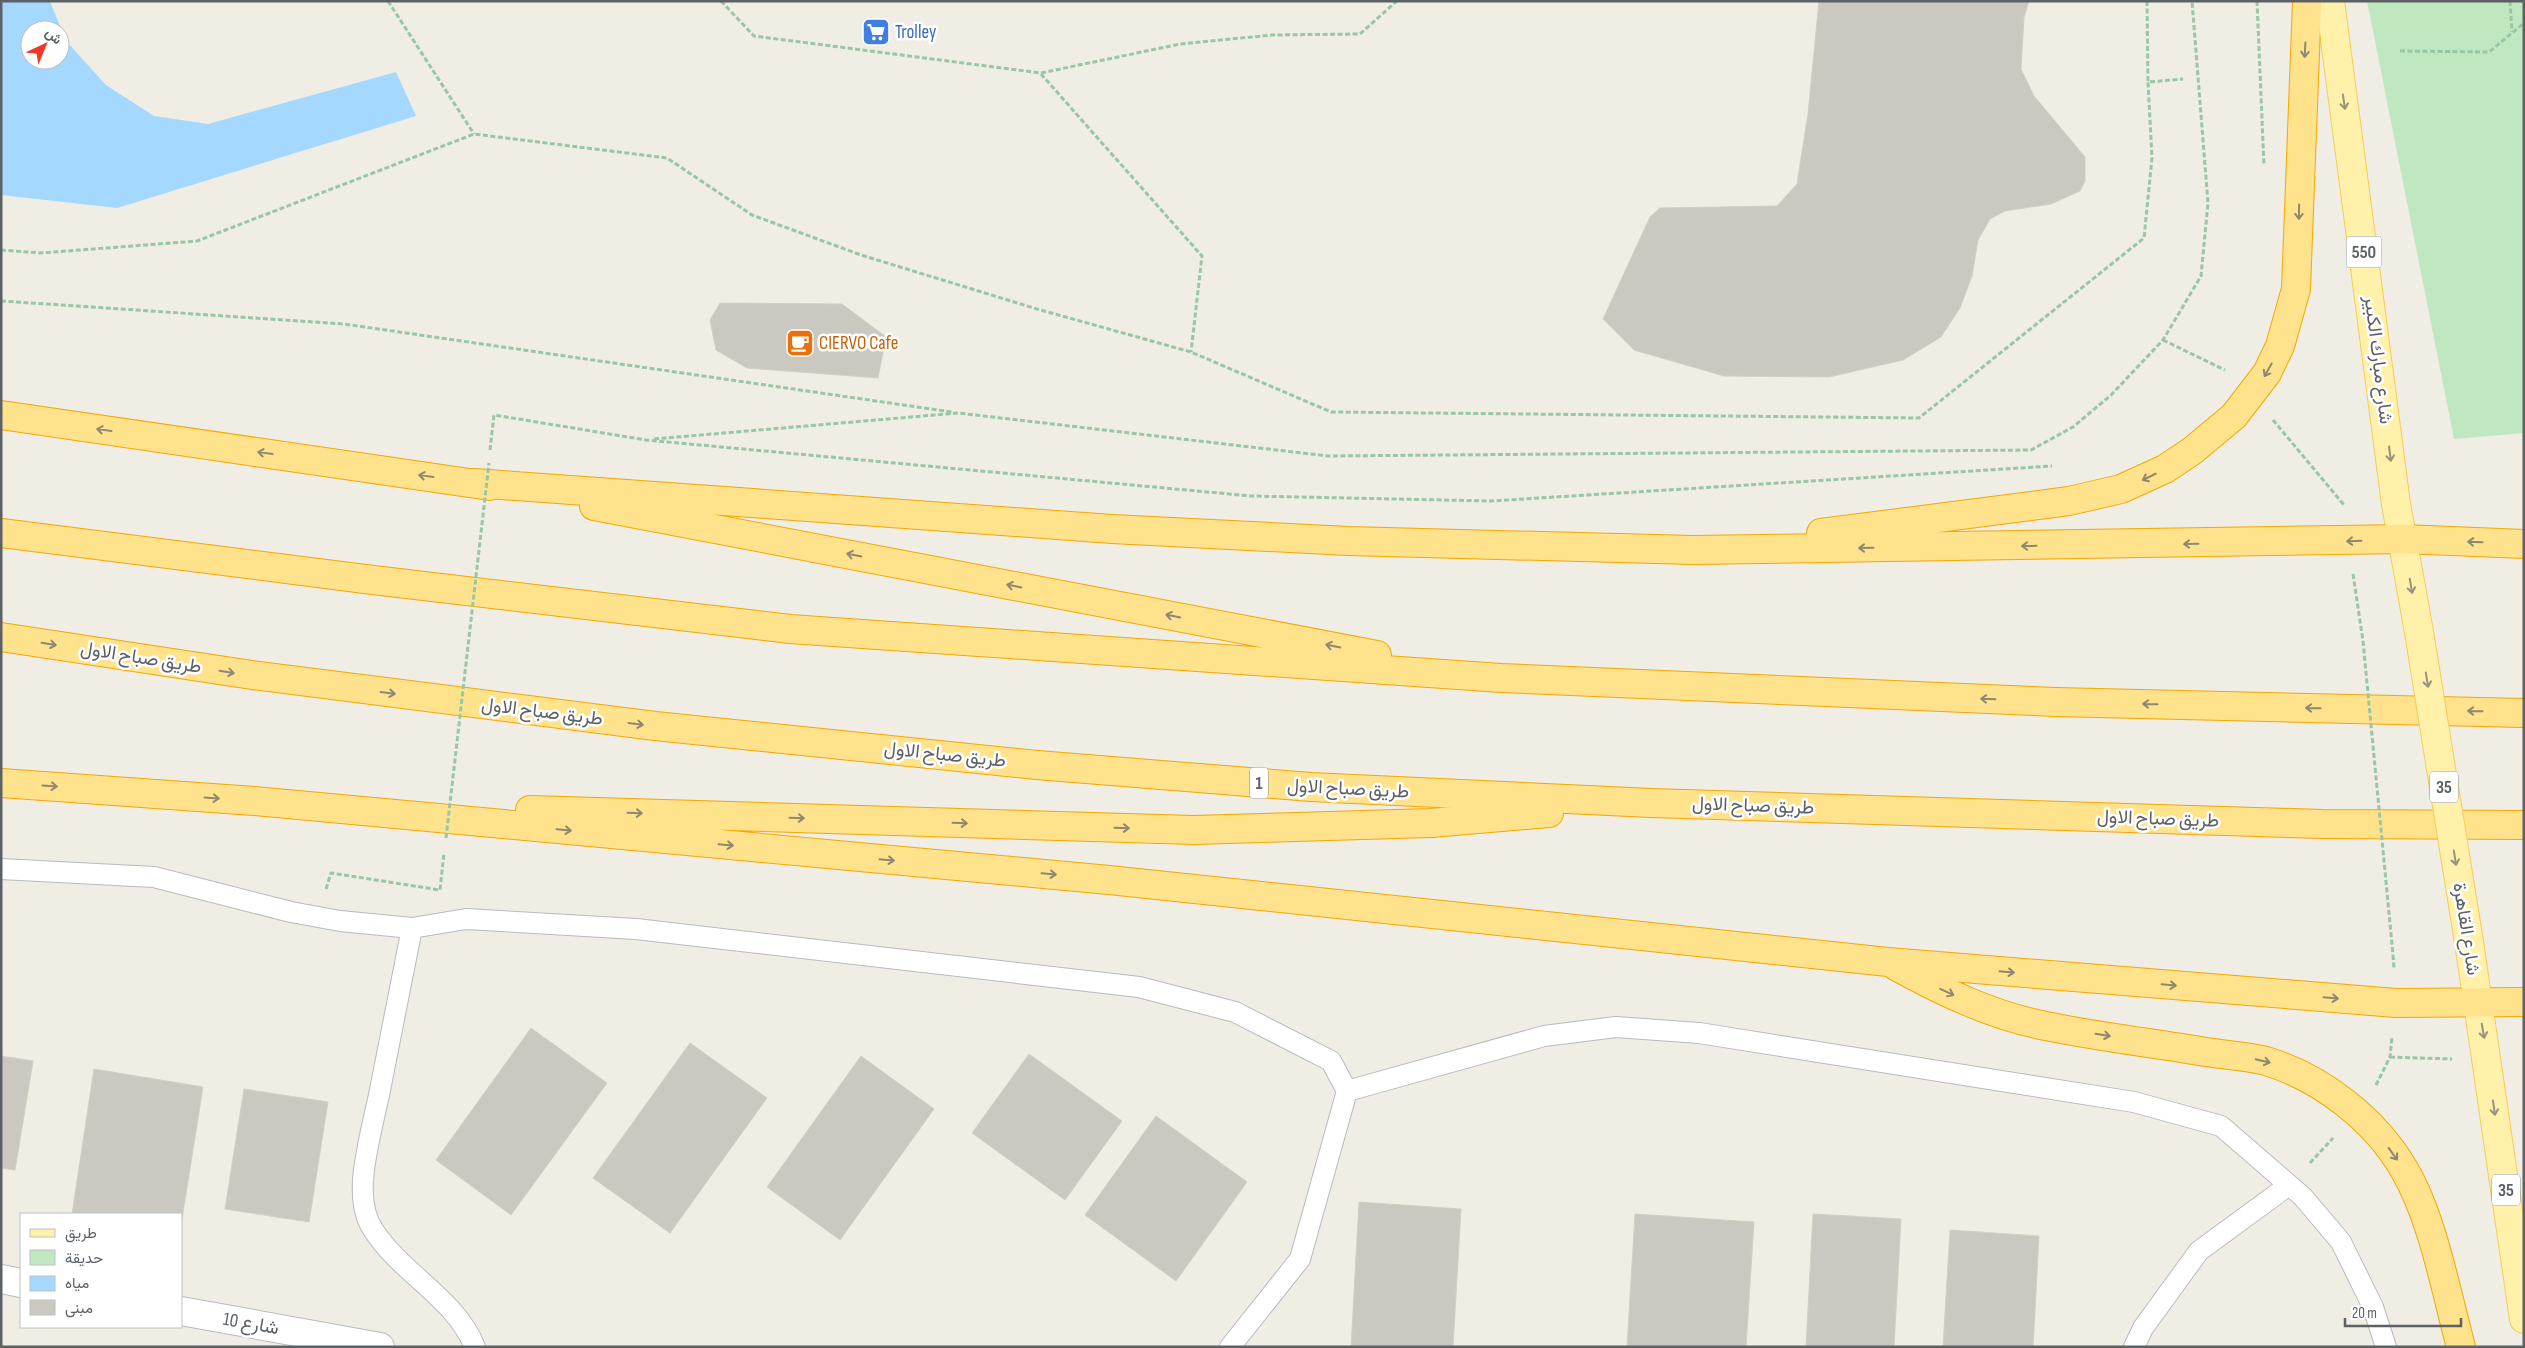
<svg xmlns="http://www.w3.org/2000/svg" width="2525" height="1348" font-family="'Sofia Sans Condensed',Vazirmatn,sans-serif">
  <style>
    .green { fill: #c0e8c0 }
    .water { fill: #a5d8ff; fill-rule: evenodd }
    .building { fill: #cbc8c1; stroke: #d5cfc2 }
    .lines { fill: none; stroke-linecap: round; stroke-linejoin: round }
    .service-casing { stroke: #b7babf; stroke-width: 22 }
    .minor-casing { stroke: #b7babf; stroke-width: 30 }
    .primary-casing { stroke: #f9ca54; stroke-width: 30 }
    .motorway-casing { stroke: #f4a700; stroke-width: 30 }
    .path { stroke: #97c7a5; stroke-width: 3; stroke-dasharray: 5 2.5; stroke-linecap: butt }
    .service { stroke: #fff; stroke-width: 20 }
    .minor { stroke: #fff; stroke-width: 28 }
    .primary { stroke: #fff1aa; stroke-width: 28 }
    .motorway { stroke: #ffe28c; stroke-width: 28 }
    .primary-bridge-casing { stroke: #f9ca54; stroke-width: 30; stroke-linecap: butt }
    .path-bridge { stroke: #97c7a5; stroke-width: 3; stroke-dasharray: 5 2.5; stroke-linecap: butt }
    .primary-bridge { stroke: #fff1aa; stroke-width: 28 }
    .oneway { stroke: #8d8871 }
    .oneway2 { stroke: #95937e }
    .labels { text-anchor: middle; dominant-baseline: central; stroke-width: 5; stroke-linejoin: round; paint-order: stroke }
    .shield { fill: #fff; stroke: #8d9094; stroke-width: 1 }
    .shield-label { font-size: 18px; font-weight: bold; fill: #5c6166 }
    .shop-label { font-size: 19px; fill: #366cbe; stroke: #fff; text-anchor: start }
    .food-label { font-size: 19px; fill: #c56008; stroke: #fff; text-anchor: start }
    .street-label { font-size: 19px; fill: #5c6166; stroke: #fff }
  </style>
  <rect width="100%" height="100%" fill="#f0ede4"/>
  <!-- green -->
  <path class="green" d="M 2367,1 L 2524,1 L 2524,433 L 2454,439 Z"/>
  <!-- water -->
  <path class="water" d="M 1,1 L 50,1 L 66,41 L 106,85 L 154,116 L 208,124 L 396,72 L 416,116 L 117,208 L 1,195 ZM 30,30 L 60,30 L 60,60 L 30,60 Z"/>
  <!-- building -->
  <path class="building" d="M 1819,1 L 2029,1 L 2024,17 L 2021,69 L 2034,96 L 2085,157 L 2085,181 L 2080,191 L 2051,204 L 2005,211 L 1990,219 L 1978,240 L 1972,276 L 1960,308 L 1941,337 L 1903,360 L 1829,377 L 1724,376 L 1634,350 L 1603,319 L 1650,217 L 1660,208 L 1777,206 L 1797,184 L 1808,114 Z
    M 720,303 L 842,304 L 886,337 L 878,378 L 747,368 L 716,350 L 710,320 Z
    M 531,1028 L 607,1083 L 511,1215 L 436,1160 Z
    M 690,1043 L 767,1098 L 670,1233 L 593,1178 Z
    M 1029,1054 L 1122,1121 L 1065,1200 L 972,1133 Z
    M 1,1056 L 33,1061 L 15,1170 L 1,1168 Z
    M 861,1056 L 934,1109 L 840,1240 L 767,1187 Z
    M 94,1069 L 203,1087 L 181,1225 L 181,1214 L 72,1214 Z
    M 244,1089 L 328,1102 L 309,1222 L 225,1209 Z
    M 1156,1116 L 1247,1182 L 1176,1281 L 1085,1215 Z
    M 1359,1202 L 1461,1209 L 1453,1347 L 1351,1347 Z
    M 1635,1214 L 1754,1222 L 1746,1347 L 1627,1347 Z
    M 1813,1214 L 1901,1219 L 1894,1347 L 1806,1347 Z
    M 1950,1230 L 2039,1236 L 2033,1347 L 1943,1347 Z"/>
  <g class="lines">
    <!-- service casing -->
    <g class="service-casing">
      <path id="service" d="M 1,869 L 154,877 L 291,912 L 340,921 L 412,928 L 466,919 L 636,929 L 1139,987 L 1235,1012 L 1331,1061 L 1347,1091 L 1300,1259 L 1230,1347
        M 412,928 C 401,983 390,1039 379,1095 C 373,1123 365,1152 363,1180 C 362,1197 364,1217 374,1231 C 402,1274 455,1298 475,1347
        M 1347,1091 L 1544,1036 L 1616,1027 L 1699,1033 L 2134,1102 L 2221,1126 L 2303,1197 L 2341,1242 L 2373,1307 L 2386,1347
        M 2134,1347 L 2143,1328 L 2199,1251 L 2289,1185"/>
    </g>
    <!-- minor casing -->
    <g class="minor-casing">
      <path id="minor" d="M 1,1279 L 21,1283
        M 181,1311 L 380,1347"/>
    </g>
    <!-- primary casing -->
    <g class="primary-casing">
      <path id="primary" d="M 2330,1 L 2396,504 L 2419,632
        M 2469,942 L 2524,1319"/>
    </g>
    <!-- motorway casing -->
    <g class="motorway-casing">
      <path id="motorway" d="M 1,415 L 490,486
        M 474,483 L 1112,529 L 1348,541 L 1693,550 L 2403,539 L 2524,544
        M 594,506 L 1377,655
        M 1,533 L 373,580 L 790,629 L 1501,678 L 2055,702 L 2524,713
        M 1821,533 L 2069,501 L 2121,489 L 2165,469 L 2192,451 L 2234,416 L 2267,373 L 2280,346 L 2296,289 L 2307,1
        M 1,637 L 252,675 L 655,726 L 1037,765 L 1311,787 L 1651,803 L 2322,824 L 2524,825
        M 1,783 L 254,801 L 1109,880 L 1888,962 L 2396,1003 L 2524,1002
        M 530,810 L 1194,830 L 1431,823 L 1549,813
        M 1896,966 C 1943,992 1993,1016 2046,1026 C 2099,1037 2153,1043 2206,1052 C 2226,1055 2247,1056 2266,1061 C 2322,1078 2376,1120 2405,1171 C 2433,1219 2446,1292 2461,1347"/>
    </g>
    <!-- path -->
    <path class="path" d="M 388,1 L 474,134
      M 721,1 L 754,36 L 1041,73 L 1180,44 L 1272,35 L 1360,34 L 1397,1
      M 2147,1 L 2148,82
      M 2257,1 L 2264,166
      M 2510,1 L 2512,32
      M 2400,51 L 2489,52 L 2524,23
      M 1041,74 L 1202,256 L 1191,352
      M 1,250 L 41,253 L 197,241 L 474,134 L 667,158 L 752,215 L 861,255 L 1037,309 L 1191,352 L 1331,412 L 1919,418 L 2144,238 L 2152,158 L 2148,82 L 2183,79
      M 1,301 L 344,324 L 952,412
      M 2163,340 L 2225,370
      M 2273,420 L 2344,505
      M 654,439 L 958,413 L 1328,456 L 2031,450 L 2073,427 L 2111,395 L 2163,340 L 2201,276 L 2208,203 L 2192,1
      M 490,450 L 494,415 L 646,440 L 1251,496 L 1491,501 L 2052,466
      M 2353,574 L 2363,641
      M 326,889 L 331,873 L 440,890 L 444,853
      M 2393,955 L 2394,969
      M 2390,1057 L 2452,1059
      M 2376,1085 L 2390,1057 L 2392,1037
      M 2310,1163 L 2333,1138"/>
    <!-- service -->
    <use href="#service" class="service"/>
    <!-- minor -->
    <use href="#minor" class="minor"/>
    <!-- primary -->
    <use href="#primary" class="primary"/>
    <!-- motorway -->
    <use href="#motorway" class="motorway"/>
    <!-- primary-bridge casing -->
    <g class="primary-bridge-casing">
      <path id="primary-bridge" d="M 2419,632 L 2469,942"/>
    </g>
    <!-- path-bridge -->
    <path class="path-bridge" d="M 2363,641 L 2393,955
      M 446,838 L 489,463"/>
    <!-- primary-bridge -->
    <use href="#primary-bridge" class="primary-bridge"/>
  </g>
  <!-- one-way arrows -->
  <defs><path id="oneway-shaft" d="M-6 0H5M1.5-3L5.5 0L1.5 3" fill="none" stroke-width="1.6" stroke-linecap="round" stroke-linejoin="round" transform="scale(1.25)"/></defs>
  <g class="oneway">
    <use href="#oneway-shaft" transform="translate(2305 50) rotate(93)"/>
    <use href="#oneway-shaft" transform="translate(2299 212) rotate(91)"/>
    <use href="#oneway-shaft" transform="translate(2268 370) rotate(119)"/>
    <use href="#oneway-shaft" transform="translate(104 430) rotate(-172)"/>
    <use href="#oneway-shaft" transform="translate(265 453) rotate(-172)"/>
    <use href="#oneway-shaft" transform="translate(426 476) rotate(-172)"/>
    <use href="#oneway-shaft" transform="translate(2149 477) rotate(154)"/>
    <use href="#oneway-shaft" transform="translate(2354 541) rotate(178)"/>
    <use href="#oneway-shaft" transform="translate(2475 542) rotate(-178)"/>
    <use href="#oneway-shaft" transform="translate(2191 544) rotate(179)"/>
    <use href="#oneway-shaft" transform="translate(2029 546) rotate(179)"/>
    <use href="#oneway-shaft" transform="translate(1866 548) rotate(179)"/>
    <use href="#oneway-shaft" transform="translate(854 555) rotate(-169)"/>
    <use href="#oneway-shaft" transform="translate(1014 586) rotate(-169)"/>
    <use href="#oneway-shaft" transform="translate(1173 616) rotate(-169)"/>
    <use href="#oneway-shaft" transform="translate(49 644) rotate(9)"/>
    <use href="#oneway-shaft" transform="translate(1333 646) rotate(-169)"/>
    <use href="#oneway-shaft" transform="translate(227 672) rotate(9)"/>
    <use href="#oneway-shaft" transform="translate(388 693) rotate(7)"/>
    <use href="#oneway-shaft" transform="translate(1988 699) rotate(-178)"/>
    <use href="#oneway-shaft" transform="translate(2150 704) rotate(-179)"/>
    <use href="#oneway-shaft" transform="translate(2313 708) rotate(-179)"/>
    <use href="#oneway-shaft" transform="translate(2475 711) rotate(-179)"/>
    <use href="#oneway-shaft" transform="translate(636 724) rotate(7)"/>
    <use href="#oneway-shaft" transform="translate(50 786) rotate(4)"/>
    <use href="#oneway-shaft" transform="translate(212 798) rotate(4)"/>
    <use href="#oneway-shaft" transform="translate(635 813) rotate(2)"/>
    <use href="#oneway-shaft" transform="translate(797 818) rotate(2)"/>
    <use href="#oneway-shaft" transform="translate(960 823) rotate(2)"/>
    <use href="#oneway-shaft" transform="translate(1122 828) rotate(2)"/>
    <use href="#oneway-shaft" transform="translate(564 830) rotate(5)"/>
    <use href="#oneway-shaft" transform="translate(726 845) rotate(5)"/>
    <use href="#oneway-shaft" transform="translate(887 860) rotate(5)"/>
    <use href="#oneway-shaft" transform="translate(1049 874) rotate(5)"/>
    <use href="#oneway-shaft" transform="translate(2007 972) rotate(5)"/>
    <use href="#oneway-shaft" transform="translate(2169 985) rotate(5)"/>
    <use href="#oneway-shaft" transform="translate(1947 992) rotate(25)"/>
    <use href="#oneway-shaft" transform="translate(2331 998) rotate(5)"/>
    <use href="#oneway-shaft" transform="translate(2103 1035) rotate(9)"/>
    <use href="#oneway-shaft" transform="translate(2263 1061) rotate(14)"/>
    <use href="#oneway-shaft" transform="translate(2393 1154) rotate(54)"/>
  </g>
  <g class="oneway2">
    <use href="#oneway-shaft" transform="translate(2344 102) rotate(82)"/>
    <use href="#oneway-shaft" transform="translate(2390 454) rotate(83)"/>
    <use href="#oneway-shaft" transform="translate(2411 586) rotate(80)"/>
    <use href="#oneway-shaft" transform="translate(2427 680) rotate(81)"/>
    <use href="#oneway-shaft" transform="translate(2455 858) rotate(81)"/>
    <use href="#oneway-shaft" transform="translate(2483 1031) rotate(80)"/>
    <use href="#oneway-shaft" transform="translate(2494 1108) rotate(82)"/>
  </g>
  <!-- icons -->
  <defs>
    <g id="supermarket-square" transform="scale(1.4375)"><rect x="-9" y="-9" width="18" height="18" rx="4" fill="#3f7fe0" stroke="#fff"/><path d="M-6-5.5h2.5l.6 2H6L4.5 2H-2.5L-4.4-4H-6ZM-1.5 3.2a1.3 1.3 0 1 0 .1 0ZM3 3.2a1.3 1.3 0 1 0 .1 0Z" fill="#fff"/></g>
    <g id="cafe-square" transform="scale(1.4375)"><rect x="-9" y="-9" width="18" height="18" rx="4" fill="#e8710a" stroke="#fff"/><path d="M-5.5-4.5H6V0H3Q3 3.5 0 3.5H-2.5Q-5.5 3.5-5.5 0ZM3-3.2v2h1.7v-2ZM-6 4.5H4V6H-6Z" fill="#fff"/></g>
  </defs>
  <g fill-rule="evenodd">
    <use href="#supermarket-square" x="876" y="32"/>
    <use href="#cafe-square" x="800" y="343"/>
  </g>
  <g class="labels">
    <!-- shield labels -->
    <g class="shield">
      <rect x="2346.5" y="236.5" width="35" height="31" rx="4"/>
      <rect x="1250" y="767.5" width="18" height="31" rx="4"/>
      <rect x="2430" y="771.5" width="28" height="31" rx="4"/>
      <rect x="2492" y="1174.5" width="28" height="31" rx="4"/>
    </g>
    <g class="shield-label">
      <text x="2364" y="252">550</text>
      <text x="1259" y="783">1</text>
      <text x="2444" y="787">35</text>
      <text x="2506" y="1190">35</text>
    </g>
    <!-- shop labels -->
    <g class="shop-label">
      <text x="895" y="32">Trolley</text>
    </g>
    <!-- food labels -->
    <g class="food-label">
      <text x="819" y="343">CIERVO Cafe</text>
    </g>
    <!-- street labels -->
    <g class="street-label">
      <text transform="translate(2378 360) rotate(83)">شارع مبارك الكبير</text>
      <text transform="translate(141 658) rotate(9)">طريق صباح الاول</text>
      <text transform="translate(542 712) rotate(7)">طريق صباح الاول</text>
      <text transform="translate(945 755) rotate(6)">طريق صباح الاول</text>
      <text transform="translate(1348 789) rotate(3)">طريق صباح الاول</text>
      <text transform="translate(1753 806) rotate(2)">طريق صباح الاول</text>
      <text transform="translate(2158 819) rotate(2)">طريق صباح الاول</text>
      <text transform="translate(2466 929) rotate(81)">شارع القاهرة</text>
      <text transform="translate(251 1324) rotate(10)">شارع 10</text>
    </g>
  </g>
  <!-- border -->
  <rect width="2525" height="1348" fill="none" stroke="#5c6166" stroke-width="5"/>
  <!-- legend -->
  <rect x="20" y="1213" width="162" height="115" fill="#ffffff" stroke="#bec0c2"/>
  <rect x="30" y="1229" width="25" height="8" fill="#fff1aa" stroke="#bec0c2"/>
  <text x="65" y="1238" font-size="15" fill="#5c6166">طريق</text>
  <rect x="30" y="1250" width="25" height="15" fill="#c0e8c0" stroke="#bec0c2"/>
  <text x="65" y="1263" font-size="15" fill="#5c6166">حديقة</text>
  <rect x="30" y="1276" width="25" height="15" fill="#a5d8ff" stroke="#bec0c2"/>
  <text x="65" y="1288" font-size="15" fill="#5c6166">مياه</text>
  <rect x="30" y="1300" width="25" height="15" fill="#cbc8c1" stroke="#bec0c2"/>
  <text x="65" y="1313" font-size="15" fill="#5c6166">مبنى</text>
  <!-- north arrow -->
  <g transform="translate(45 45) rotate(44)"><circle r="24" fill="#ffffff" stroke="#bec0c2"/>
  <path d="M0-4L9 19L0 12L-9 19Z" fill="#f33727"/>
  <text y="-8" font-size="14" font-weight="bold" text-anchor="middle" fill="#5c6166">ش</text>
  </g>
  <!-- scale -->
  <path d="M2345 1318v8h116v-8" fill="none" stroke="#5c6166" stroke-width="2.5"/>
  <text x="2352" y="1318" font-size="15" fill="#5c6166" stroke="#ffffff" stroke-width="4" paint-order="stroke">20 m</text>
</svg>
